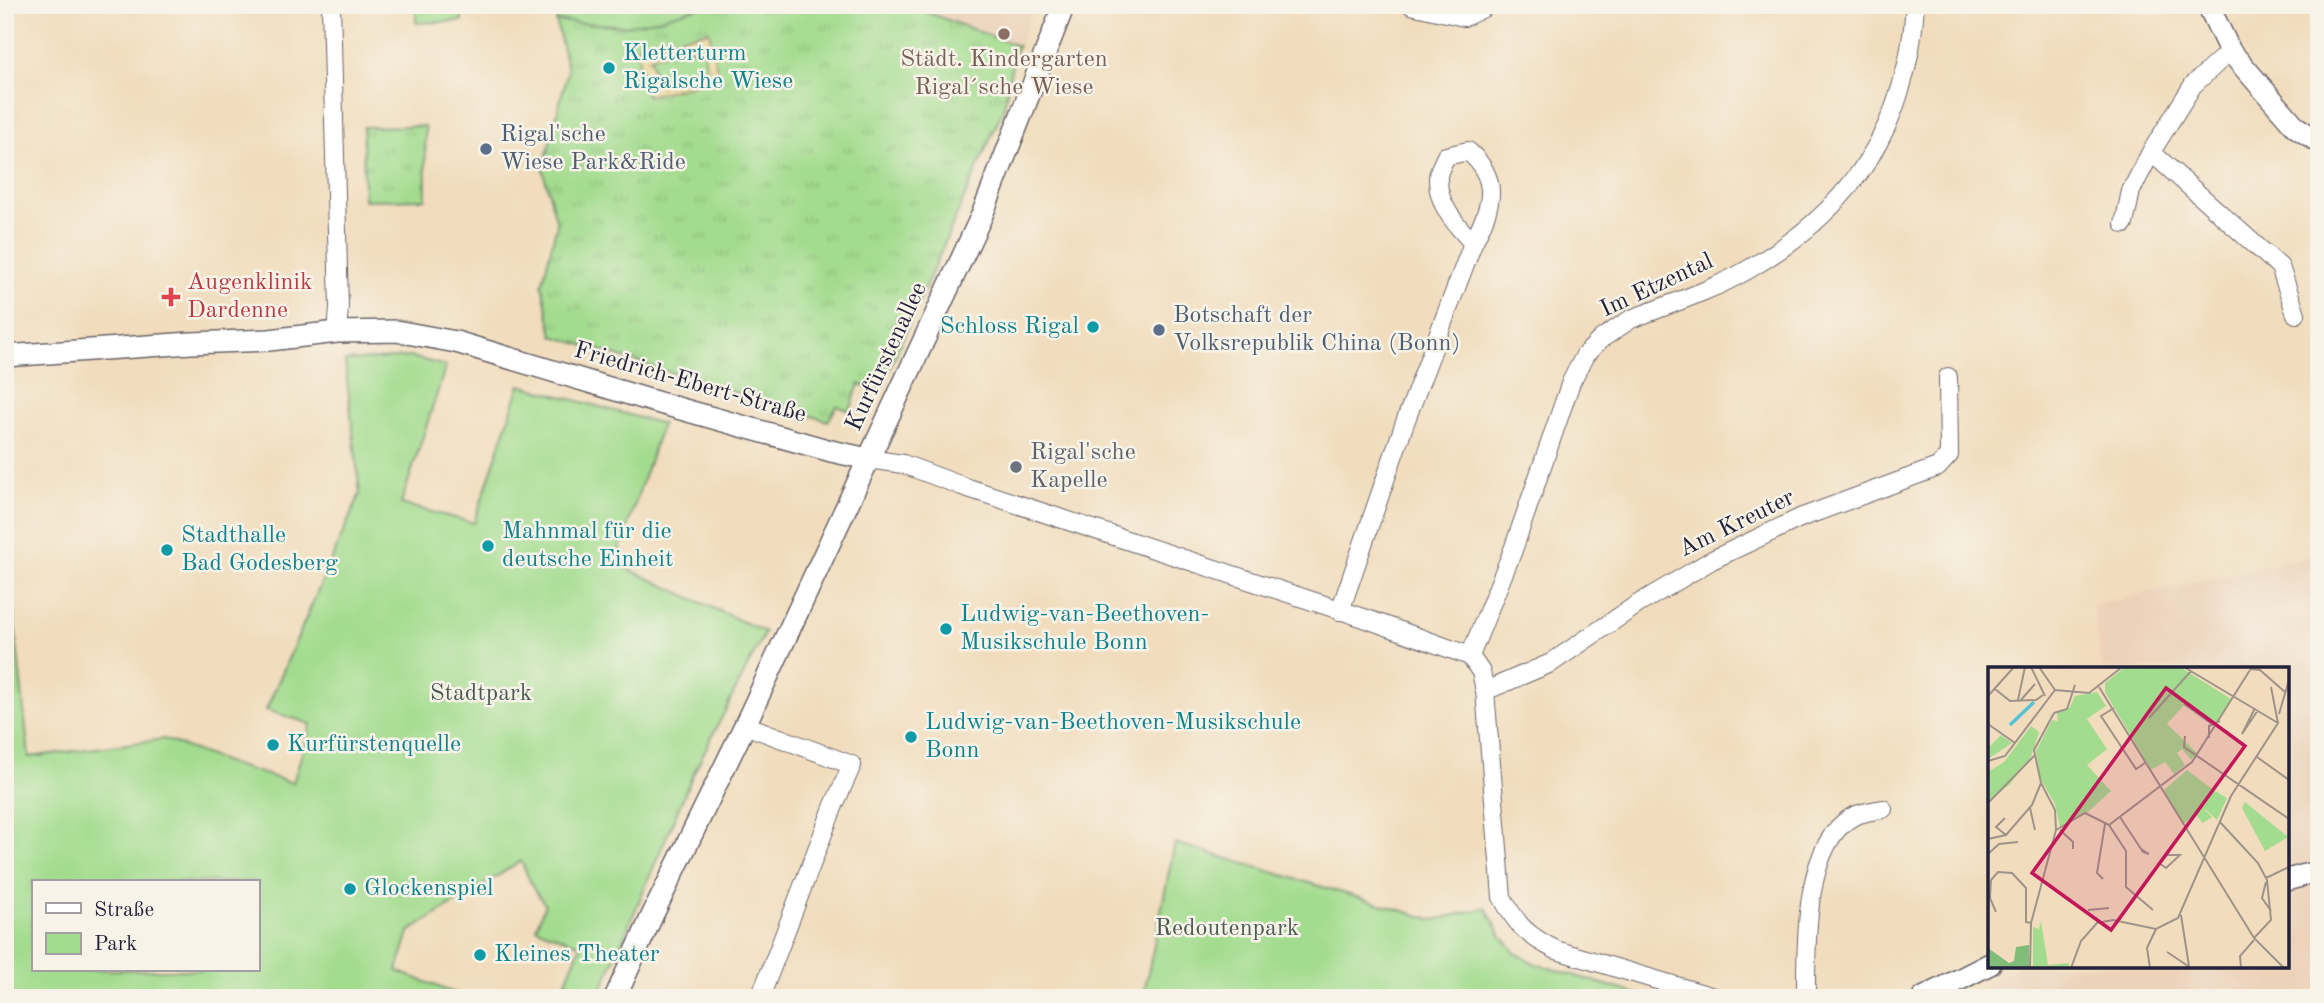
<svg xmlns="http://www.w3.org/2000/svg" width="2324" height="1003" font-family="'Old Standard TT',serif">
  <style>
    .built { fill: #ecd2b9 }
    .grass { fill: url(#grass-tufts); stroke: #627f64; stroke-width: 2 }
    .sand { fill: url(#sand-dots); stroke: #887e6c; stroke-width: 2 }
    .park { fill: #a3dc8e; stroke: #627f64; stroke-width: 2; fill-rule: evenodd }
    .lines { fill: none; stroke-linecap: round; stroke-linejoin: round }
    .minor-casing { stroke: #6a6368; stroke-width: 20 }
    .tertiary-casing { stroke: #6a6368; stroke-width: 24 }
    .minor { stroke: #fff; stroke-width: 18 }
    .tertiary { stroke: #fff; stroke-width: 21 }
    .education-dot { fill: #8d6e63; stroke: #f7f3e8; stroke-width: 2.5 }
    .culture-dot { fill: #0f9aa8; stroke: #f7f3e8; stroke-width: 2.5 }
    .service-dot { fill: #5c6f8a; stroke: #f7f3e8; stroke-width: 2.5 }
    .health-dot { fill: #e0444e; stroke: #f7f3e8; stroke-width: 2.5 }
    .worship-dot { fill: #6b7280; stroke: #f7f3e8; stroke-width: 2.5 }
    .labels { text-anchor: middle; dominant-baseline: central; stroke-width: 5; stroke-linejoin: round; paint-order: stroke }
    .culture-label { font-size: 24px; fill: #0d838f; stroke: #f7f3e8; text-anchor: start }
    .education-label { font-size: 24px; fill: #785e54; stroke: #f7f3e8 }
    .service-label { font-size: 24px; fill: #4e5e75; stroke: #f7f3e8; text-anchor: start }
    .health-label { font-size: 24px; fill: #be3a42; stroke: #f7f3e8; text-anchor: start }
    .street-label { font-size: 24px; fill: #22223b; stroke: #f7f3e8 }
    .worship-label { font-size: 24px; fill: #5b616d; stroke: #f7f3e8; text-anchor: start }
    .park-label { font-size: 24px; fill: #495a54; stroke: #f7f3e8 }
    .inset-river { fill: none; stroke: #57c2d2; stroke-width: 3.5 }
    .inset-road { fill: none; stroke: #9e9289; stroke-width: 2 }
    .view { fill: #c2185b; fill-opacity: 0.15; stroke: #c2185b; stroke-width: 3.5 }
    .inset-edge { fill: none; stroke: #22223b; stroke-width: 3.5 }
  </style>
  <defs>
    <pattern id="grass-tufts" width="24" height="20" patternUnits="userSpaceOnUse" patternTransform="scale(1.75)"><rect width="24" height="20" fill="#a3dc8e"/><path d="M3 7l-1-3M5 7V3M7 7l1-3M15 17l-1-3M17 17v-4M19 17l1-3" fill="none" stroke="#8cbc7b"/></pattern>
    <pattern id="sand-dots" width="8" height="8" patternUnits="userSpaceOnUse" patternTransform="scale(1.75)"><rect width="8" height="8" fill="#eeda9e"/><path d="M2 2h.1M6 6h.1" fill="none" stroke="#ccbb89" stroke-width="1.8" stroke-linecap="round"/></pattern>
  </defs>
  <rect width="100%" height="100%" fill="#f7f3e8"/>
  <filter id="ink" filterUnits="userSpaceOnUse"><feTurbulence type="fractalNoise" baseFrequency=".0143" numOctaves="2"/><feDisplacementMap in="SourceGraphic" scale="14" xChannelSelector="R" yChannelSelector="G"/><feConvolveMatrix kernelMatrix="1 2 1 2 8 2 1 2 1" color-interpolation-filters="sRGB"/></filter>
  <filter id="wash" filterUnits="userSpaceOnUse"><feTurbulence type="fractalNoise" baseFrequency=".00686" numOctaves="4" result="noise"/><feDisplacementMap in="SourceGraphic" scale="28" xChannelSelector="R" yChannelSelector="G"/><feGaussianBlur stdDeviation="1.57" result="paint"/><feColorMatrix in="noise" values="0 0 0 0 0 0 0 0 0 0 0 0 0 0 0 0 0 1.4 0 .05"/><feComposite in="paint" operator="in"/></filter>
  <g filter="url(#wash)">
    <rect width="100%" height="100%" fill="#f1ddbd"/>
    <!-- built -->
    <path class="built" d="M 907,5 L 1035,5 L 1018,46 Z
      M 2312,556 L 2319,583 L 2319,998 L 1969,998 L 2018,966 L 2287,966 L 2287,669 L 2102,669 L 2092,605 Z"/>
    <!-- grass -->
    <path class="grass" d="M 416,5 L 461,5 L 462,21 L 416,23 Z
      M 706,5 L 907,5 L 1018,46 L 1013,58 L 1004,107 L 880,391 L 859,384 L 850,411 L 837,406 L 828,421 L 553,336 L 542,285 L 557,224 L 543,170 L 568,70 L 556,21 L 626,26 Z
      M 425,126 L 426,199 L 364,200 L 363,127 Z"/>
    <!-- sand -->
    <path class="sand" d="M 709,31 L 719,79 L 647,96 L 636,48 Z"/>
    <!-- park -->
    <path class="park" d="M 560,5 L 706,5 L 659,19 L 626,26 L 556,21 Z
      M 703,47 L 707,70 L 655,80 L 650,57 Z
      M 411,357 L 446,366 L 401,504 L 474,523 L 520,385 L 662,424 L 615,563 L 765,632 L 693,774 L 598,998 L 559,998 L 581,945 L 536,928 L 545,904 L 534,890 L 521,861 L 409,932 L 397,971 L 467,998 L 5,998 L 5,532 L 29,757 L 164,739 L 234,765 L 293,783 L 311,724 L 266,710 L 360,494 L 345,361 ZM 257,882 L 257,970 L 33,970 L 33,882 Z
      M 1175,843 L 1434,920 L 1486,908 L 1501,935 L 1515,953 L 1536,964 L 1650,998 L 1143,998 Z"/>
  </g>
  <g filter="url(#ink)">
    <g class="lines">
      <!-- minor casing -->
      <g class="minor-casing">
        <path id="minor" d="M 331,5 L 339,308 L 337,332
          M 1411,5 L 1464,17 L 1483,8 L 1484,5
          M 2151,152 L 2280,267 L 2296,314
          M 2124,224 L 2131,191 L 2151,152 L 2193,85 L 2230,51
          M 868,459 L 903,464 L 962,486 L 1364,618 L 1470,656 L 1481,672 L 1485,691 L 1502,897 C 1517,926 1528,936 1556,950 L 1717,998
          M 1340,611 L 1404,425 L 1473,243 C 1491,207 1502,181 1468,151 L 1446,156 C 1443,163 1438,171 1438,178 C 1437,204 1456,225 1473,243
          M 1470,656 L 1513,550 L 1571,382 L 1585,355 L 1601,339 L 1631,319 C 1668,305 1716,289 1749,269 C 1853,209 1908,125 1915,5
          M 1485,691 L 1551,663 L 1638,604 L 1712,560 L 1800,518 L 1938,467 L 1949,455 L 1948,377
          M 745,725 L 852,765 L 834,805 L 760,998
          M 1806,998 C 1806,949 1803,845 1852,817 C 1862,812 1873,811 1883,809"/>
      </g>
      <!-- tertiary casing -->
      <g class="tertiary-casing">
        <path id="tertiary" d="M 2208,5 L 2230,51 L 2296,127 L 2319,142
          M 5,356 L 191,343 L 269,340 L 337,332 L 396,331 L 456,342 L 656,402 L 831,451 L 868,459
          M 2287,880 L 2319,871
          M 615,998 L 652,916 L 745,725 L 982,215 L 1064,5
          M 1923,998 L 1990,964"/>
      </g>
      <!-- minor -->
      <use href="#minor" class="minor"/>
      <!-- tertiary -->
      <use href="#tertiary" class="tertiary"/>
    </g>
  </g>
  <!-- markers -->
  <circle class="education-dot" cx="1004" cy="34" r="7"/>
  <g class="culture-dot">
    <circle cx="609" cy="68" r="7"/>
    <circle cx="1093" cy="327" r="7"/>
    <circle cx="488" cy="546" r="7"/>
    <circle cx="167" cy="550" r="7"/>
    <circle cx="946" cy="629" r="7"/>
    <circle cx="911" cy="737" r="7"/>
    <circle cx="273" cy="745" r="7"/>
    <circle cx="350" cy="889" r="7"/>
    <circle cx="480" cy="955" r="7"/>
  </g>
  <g class="service-dot">
    <circle cx="486" cy="149" r="7"/>
    <circle cx="1159" cy="330" r="7"/>
  </g>
  <path class="health-dot" d="M167.5 286.5h7v7h7v7h-7v7h-7v-7h-7v-7h7z"/>
  <circle class="worship-dot" cx="1016" cy="467" r="7"/>
  <g class="labels">
    <!-- culture labels -->
    <g class="culture-label">
      <text x="623" y="54">Kletterturm<tspan x="623" dy="28">Rigalsche Wiese</tspan></text>
      <text x="1079" y="327" text-anchor="end">Schloss Rigal</text>
      <text x="502" y="532">Mahnmal für die<tspan x="502" dy="28">deutsche Einheit</tspan></text>
      <text x="181" y="536">Stadthalle<tspan x="181" dy="28">Bad Godesberg</tspan></text>
      <text x="960" y="615">Ludwig-van-Beethoven-<tspan x="960" dy="28">Musikschule Bonn</tspan></text>
      <text x="925" y="723">Ludwig-van-Beethoven-Musikschule<tspan x="925" dy="28">Bonn</tspan></text>
      <text x="287" y="745">Kurfürstenquelle</text>
      <text x="364" y="889">Glockenspiel</text>
      <text x="494" y="955">Kleines Theater</text>
    </g>
    <!-- education labels -->
    <g class="education-label">
      <text x="1004" y="60">Städt. Kindergarten<tspan x="1004" dy="28">Rigal´sche Wiese</tspan></text>
    </g>
    <!-- service labels -->
    <g class="service-label">
      <text x="500" y="135">Rigal'sche<tspan x="500" dy="28">Wiese Park&amp;Ride</tspan></text>
      <text x="1173" y="316">Botschaft der<tspan x="1173" dy="28">Volksrepublik China (Bonn)</tspan></text>
    </g>
    <!-- health labels -->
    <g class="health-label">
      <text x="187" y="283">Augenklinik<tspan x="187" dy="28">Dardenne</tspan></text>
    </g>
    <!-- street labels -->
    <g class="street-label">
      <text transform="translate(1657 286) rotate(-25)">Im Etzental</text>
      <text transform="translate(887 357) rotate(-65)">Kurfürstenallee</text>
      <text transform="translate(690 383) rotate(16)">Friedrich-Ebert-Straße</text>
      <text transform="translate(1737 524) rotate(-26)">Am Kreuter</text>
    </g>
    <!-- worship labels -->
    <g class="worship-label">
      <text x="1030" y="453">Rigal'sche<tspan x="1030" dy="28">Kapelle</tspan></text>
    </g>
    <!-- park labels -->
    <g class="park-label">
      <text x="481" y="694">Stadtpark</text>
      <text x="1227" y="929">Redoutenpark</text>
    </g>
  </g>
  <!-- overview -->
  <g transform="translate(1988 667)">
    <rect width="301" height="301" fill="#f1ddbd"/>
    <path d="M 199,103 L 224,122 L 217,143 L 224,150 L 215,156 L 208,148 L 195,157 L 176,123 ZM 257,135 L 300,170 L 277,184 L 254,141 Z" fill="#a3dc8e"/>
    <path d="M 41,278 L 41,301 L 0,301 L 0,281 L 21,296 L 26,294 L 28,280 Z" fill="#82bc79"/>
    <path d="M 137,0 L 192,0 L 243,32 L 228,56 L 196,38 L 179,57 L 209,86 L 203,93 L 194,82 L 189,86 L 197,98 L 186,107 L 177,95 L 163,103 L 117,25 L 117,16 ZM 109,25 L 118,39 L 99,52 L 119,82 L 99,98 L 123,124 L 100,145 L 72,160 L 67,137 L 52,111 L 48,84 L 64,53 L 70,54 L 69,46 L 82,40 L 87,29 ZM 43,59 L 51,65 L 43,90 L 22,117 L 0,135 L 0,105 L 16,95 ZM 13,68 L 24,76 L 0,92 L 0,81 ZM 224,122 L 239,131 L 229,153 L 217,142 Z" fill="#a3dc8e"/>
    <path d="M 53,254 L 60,298 L 81,296 L 81,301 L 45,301 L 45,260 L 51,262 Z" fill="#a3dc8e"/>
    <path class="inset-river" d="M 22,58 L 46,35"/>
    <path class="inset-road" d="M 43,0 L 57,29M 51,0 L 67,23M 262,2 L 272,3 L 297,25M 111,20 L 266,271 L 296,301M 283,20 L 290,56M 7,22 L 22,34 L 48,33 L 55,28M 67,23 L 101,26 L 134,0M 0,29 L 26,0M 30,33 L 37,0M 32,34 L 47,17M 196,37 L 224,57M 126,41 L 113,49 L 148,102 L 157,96M 267,41 L 254,67 L 270,43M 66,46 L 79,42 L 87,18M 291,47 L 301,13M 161,51 L 203,4M 0,57 L 27,76M 197,69 L 196,80 L 301,152M 221,71 L 221,59 L 232,54M 269,90 L 301,113M 0,94 L 17,89 L 67,23M 0,136 L 47,88M 42,141 L 47,163M 132,150 L 155,185 L 161,187 L 153,182M 17,151 L 8,160 L 18,168M 231,154 L 270,196 L 279,213 L 283,253 L 266,271M 121,158 L 138,184 L 138,220 L 165,243M 68,163 L 97,146 L 121,158 L 204,95 L 262,3M 72,163 L 85,175 L 85,182M 0,172 L 18,168 L 44,138 L 53,116M 0,187 L 11,177 L 30,175M 179,188 L 192,188 L 178,201 L 171,196 ZM 278,211 L 301,200M 115,212 L 109,206 L 117,157M 278,215 L 274,231 L 283,244M 100,243 L 121,241M 8,245 L 2,231 L 3,213 L 10,205 L 24,206 L 38,221 L 38,255 L 43,256M 193,248 L 201,299M 179,285 L 203,301M 42,301 L 43,256 L 68,163 L 67,143 L 53,116 L 46,83 L 66,46M 83,301 L 93,274 L 109,256 L 125,253 L 168,262 L 190,251 L 243,129 L 290,56 L 196,0M 162,301 L 159,281 L 168,262M 253,301 L 252,289 L 266,273"/>
    <path class="view" d="M 178,21 L 257,79 L 123,263 L 44,206 Z"/>
    <rect width="301" height="301" class="inset-edge"/>
  </g>
  <!-- margin -->
  <rect width="2324" height="1003" fill="none" stroke="#f7f3e8" stroke-width="28"/>
  <!-- legend -->
  <rect x="32" y="880" width="228" height="91" fill="#f7f3e8" stroke="#a29fa3" stroke-width="2"/>
  <rect x="46" y="903" width="35" height="10" fill="#ffffff" stroke="#a29fa3" stroke-width="2"/>
  <text x="94" y="916" font-size="21" fill="#22223b">Straße</text>
  <rect x="46" y="933" width="35" height="21" fill="#a3dc8e" stroke="#a29fa3" stroke-width="2"/>
  <text x="94" y="950" font-size="21" fill="#22223b">Park</text>
</svg>
